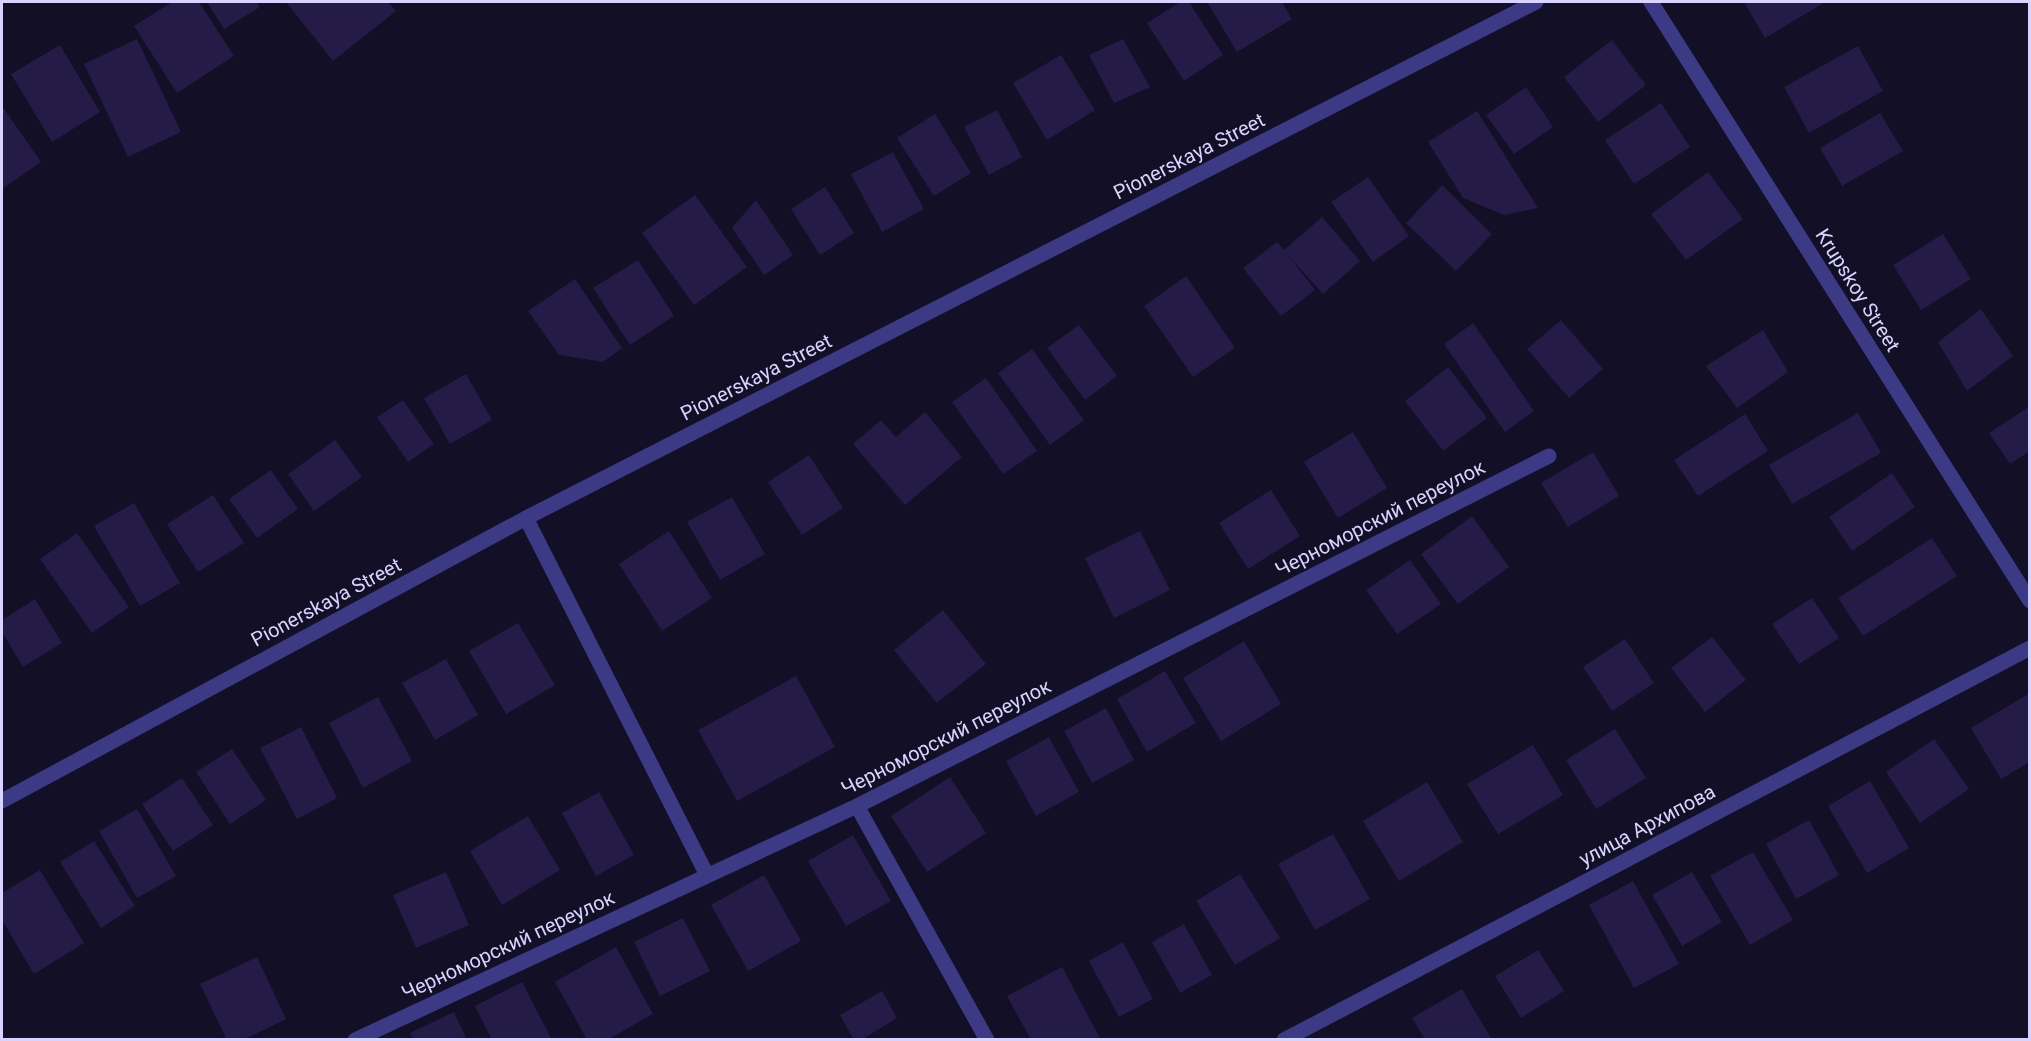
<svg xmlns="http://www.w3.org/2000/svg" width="2031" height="1041" font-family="Roboto,sans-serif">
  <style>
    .building { fill: #241b47 }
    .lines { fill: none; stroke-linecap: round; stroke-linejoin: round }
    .street { stroke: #3d3a85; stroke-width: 15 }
    .labels { text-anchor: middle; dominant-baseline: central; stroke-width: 4.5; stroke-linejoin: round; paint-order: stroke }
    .street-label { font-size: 20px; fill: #d9d4ff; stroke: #130f26 }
  </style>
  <rect width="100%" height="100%" fill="#130f26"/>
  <!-- building -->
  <path class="building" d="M 172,2 L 199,2 L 234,56 L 177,93 L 134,26 Z
    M 207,2 L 257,2 L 260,7 L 224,29 Z
    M 286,2 L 388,2 L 396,11 L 333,61 Z
    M 1180,2 L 1189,2 L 1223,55 L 1184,81 L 1147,23 Z
    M 1207,2 L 1282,2 L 1292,19 L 1237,52 Z
    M 1744,2 L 1825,2 L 1765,38 Z
    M 137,39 L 181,132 L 128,157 L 84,64 Z
    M 1123,39 L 1150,87 L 1114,103 L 1089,55 Z
    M 1612,40 L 1646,85 L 1598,122 L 1564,77 Z
    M 60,45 L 100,112 L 52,142 L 11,74 Z
    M 1858,46 L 1883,91 L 1809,133 L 1784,87 Z
    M 1061,55 L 1095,110 L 1047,140 L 1013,83 Z
    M 1526,87 L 1553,127 L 1514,154 L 1486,115 Z
    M 1661,103 L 1690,147 L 1634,184 L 1605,140 Z
    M 2,106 L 41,162 L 2,189 Z
    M 997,110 L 1022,157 L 989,175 L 964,127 Z
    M 1477,111 L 1538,208 L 1504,215 L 1463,198 L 1428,142 Z
    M 1880,113 L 1903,151 L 1842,186 L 1820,148 Z
    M 935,114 L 971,173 L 934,196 L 897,138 Z
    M 893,152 L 924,209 L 882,232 L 851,174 Z
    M 1708,172 L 1743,219 L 1686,260 L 1651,214 Z
    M 1368,177 L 1409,236 L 1373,262 L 1331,202 Z
    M 1442,185 L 1492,234 L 1456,271 L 1406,223 Z
    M 825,187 L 854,233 L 820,255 L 791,209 Z
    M 695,195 L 747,267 L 694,305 L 642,233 Z
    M 756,200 L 793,255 L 764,275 L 732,228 Z
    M 1322,217 L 1360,261 L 1323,294 L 1287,254 L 1315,290 L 1281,316 L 1243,268 L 1277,242 L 1284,250 Z
    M 1943,234 L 1971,279 L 1921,310 L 1893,265 Z
    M 638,260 L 674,316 L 630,345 L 593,288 Z
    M 1186,276 L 1235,348 L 1193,377 L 1144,306 Z
    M 575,279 L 622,348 L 603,362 L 559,355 L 528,311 Z
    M 1981,309 L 2013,356 L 1967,391 L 1938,342 Z
    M 1561,320 L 1603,369 L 1569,398 L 1527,349 Z
    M 1473,323 L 1534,411 L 1505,432 L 1444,344 Z
    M 1079,325 L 1117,376 L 1085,400 L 1047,348 Z
    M 1763,330 L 1788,372 L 1737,408 L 1706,366 Z
    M 1032,349 L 1084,420 L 1050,445 L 998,373 Z
    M 1448,367 L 1487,418 L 1443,451 L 1405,401 Z
    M 466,374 L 492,420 L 450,444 L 424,398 Z
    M 986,378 L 1037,451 L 1003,474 L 952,402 Z
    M 403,400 L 434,444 L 408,462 L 377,417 Z
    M 2030,406 L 2030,451 L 2010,464 L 1989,433 Z
    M 925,412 L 962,457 L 905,505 L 853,444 L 881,420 L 896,437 Z
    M 1858,413 L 1881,453 L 1792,504 L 1769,465 Z
    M 1745,414 L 1768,451 L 1698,496 L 1674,460 Z
    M 1353,432 L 1387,488 L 1338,518 L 1304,462 Z
    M 335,440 L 362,477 L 314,511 L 288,474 Z
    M 1593,452 L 1619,496 L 1568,527 L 1541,483 Z
    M 809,455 L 843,508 L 802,535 L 768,482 Z
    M 271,470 L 298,509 L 257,538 L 229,499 Z
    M 1892,473 L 1915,507 L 1852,551 L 1829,517 Z
    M 1271,490 L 1300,536 L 1248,569 L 1219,523 Z
    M 213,495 L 244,543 L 198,572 L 167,524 Z
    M 732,497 L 765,554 L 720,580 L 687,522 Z
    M 134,503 L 180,583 L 140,606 L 94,526 Z
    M 1472,516 L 1509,567 L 1458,604 L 1421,554 Z
    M 669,531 L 712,598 L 662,631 L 619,564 Z
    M 1140,531 L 1170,590 L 1114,618 L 1085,558 Z
    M 77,533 L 129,607 L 92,633 L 40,559 Z
    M 1932,538 L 1957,576 L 1863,636 L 1838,598 Z
    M 1410,560 L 1441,604 L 1397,634 L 1366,590 Z
    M 1812,598 L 1839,638 L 1799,664 L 1772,624 Z
    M 35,599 L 62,643 L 23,667 L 2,632 L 2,620 Z
    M 943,610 L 986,664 L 937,703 L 894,650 Z
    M 518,623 L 555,685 L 506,714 L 469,651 Z
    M 1712,637 L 1746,680 L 1705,712 L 1671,668 Z
    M 1625,639 L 1654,683 L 1612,711 L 1583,667 Z
    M 1244,641 L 1281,704 L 1221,741 L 1183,678 Z
    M 446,659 L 478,715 L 435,740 L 402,683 Z
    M 1165,671 L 1196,723 L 1147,752 L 1117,699 Z
    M 796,676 L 835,747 L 737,801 L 698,730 Z
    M 2030,693 L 2030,762 L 2001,779 L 1971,728 Z
    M 378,697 L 412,761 L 363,788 L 329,723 Z
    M 1106,708 L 1134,760 L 1092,783 L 1064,731 Z
    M 301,727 L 337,798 L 297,819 L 260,748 Z
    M 1615,729 L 1646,778 L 1596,809 L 1566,760 Z
    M 1049,737 L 1079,792 L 1036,816 L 1006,761 Z
    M 1934,739 L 1969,789 L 1920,823 L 1886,772 Z
    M 1533,745 L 1563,795 L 1498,834 L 1467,784 Z
    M 232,749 L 266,800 L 230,824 L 196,772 Z
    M 950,777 L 986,833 L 927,872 L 891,816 Z
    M 182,778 L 213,825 L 173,851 L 142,804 Z
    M 1870,781 L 1909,848 L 1867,873 L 1828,806 Z
    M 1427,782 L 1463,842 L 1399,881 L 1363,821 Z
    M 599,792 L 634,855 L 596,876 L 562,813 Z
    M 137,809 L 176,876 L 137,898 L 99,831 Z
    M 528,816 L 560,870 L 502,905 L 470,851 Z
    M 1809,820 L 1839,875 L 1796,899 L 1766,844 Z
    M 1333,834 L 1370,899 L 1315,930 L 1278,864 Z
    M 853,835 L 891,901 L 846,926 L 808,861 Z
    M 94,841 L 135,906 L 101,928 L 60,862 Z
    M 1753,852 L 1793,920 L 1750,945 L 1710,876 Z
    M 40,870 L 84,943 L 34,974 L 2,920 L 2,893 Z
    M 446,872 L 469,925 L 416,948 L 393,895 Z
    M 1692,872 L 1722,922 L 1682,946 L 1652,895 Z
    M 1240,874 L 1280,938 L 1235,965 L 1196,901 Z
    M 764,875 L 801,941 L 748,971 L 711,905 Z
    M 1633,881 L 1679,964 L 1634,988 L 1589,905 Z
    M 683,918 L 710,971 L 660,996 L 634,942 Z
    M 1184,924 L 1212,975 L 1180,993 L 1152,942 Z
    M 1123,942 L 1153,999 L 1119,1017 L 1089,961 Z
    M 616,947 L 653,1014 L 607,1040 L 587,1040 L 555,982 Z
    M 1538,950 L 1564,991 L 1521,1018 L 1495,976 Z
    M 257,957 L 286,1019 L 243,1040 L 227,1040 L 200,984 Z
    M 1062,967 L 1101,1040 L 1031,1040 L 1007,996 Z
    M 522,982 L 552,1040 L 492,1040 L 475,1006 Z
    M 1462,989 L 1492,1040 L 1425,1040 L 1412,1018 Z
    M 882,991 L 897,1018 L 861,1040 L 854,1040 L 840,1015 Z
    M 454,1012 L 467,1040 L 413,1040 L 410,1033 Z"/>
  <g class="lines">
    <!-- street -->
    <path class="street" d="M 1651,2 L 2030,601
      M 526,518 L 707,875
      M 2,801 L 526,518 L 1536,2
      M 857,806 L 987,1040
      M 355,1040 L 857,806 L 1549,456
      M 1284,1040 L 2030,648"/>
  </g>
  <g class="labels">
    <!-- street labels -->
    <g class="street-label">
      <text transform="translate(1189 156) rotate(-27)">Pionerskaya Street</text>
      <text transform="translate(1858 290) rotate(58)">Krupskoy Street</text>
      <text transform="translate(756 377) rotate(-27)">Pionerskaya Street</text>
      <text transform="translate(1380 518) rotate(-27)">Черноморский переулок</text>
      <text transform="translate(326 602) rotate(-28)">Pionerskaya Street</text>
      <text transform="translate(946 737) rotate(-27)">Черноморский переулок</text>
      <text transform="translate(1647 825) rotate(-28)">улица Архипова</text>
      <text transform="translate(508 945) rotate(-25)">Черноморский переулок</text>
    </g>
  </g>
  <!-- border -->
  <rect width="2031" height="1041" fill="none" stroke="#d9d4ff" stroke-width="6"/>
</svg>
